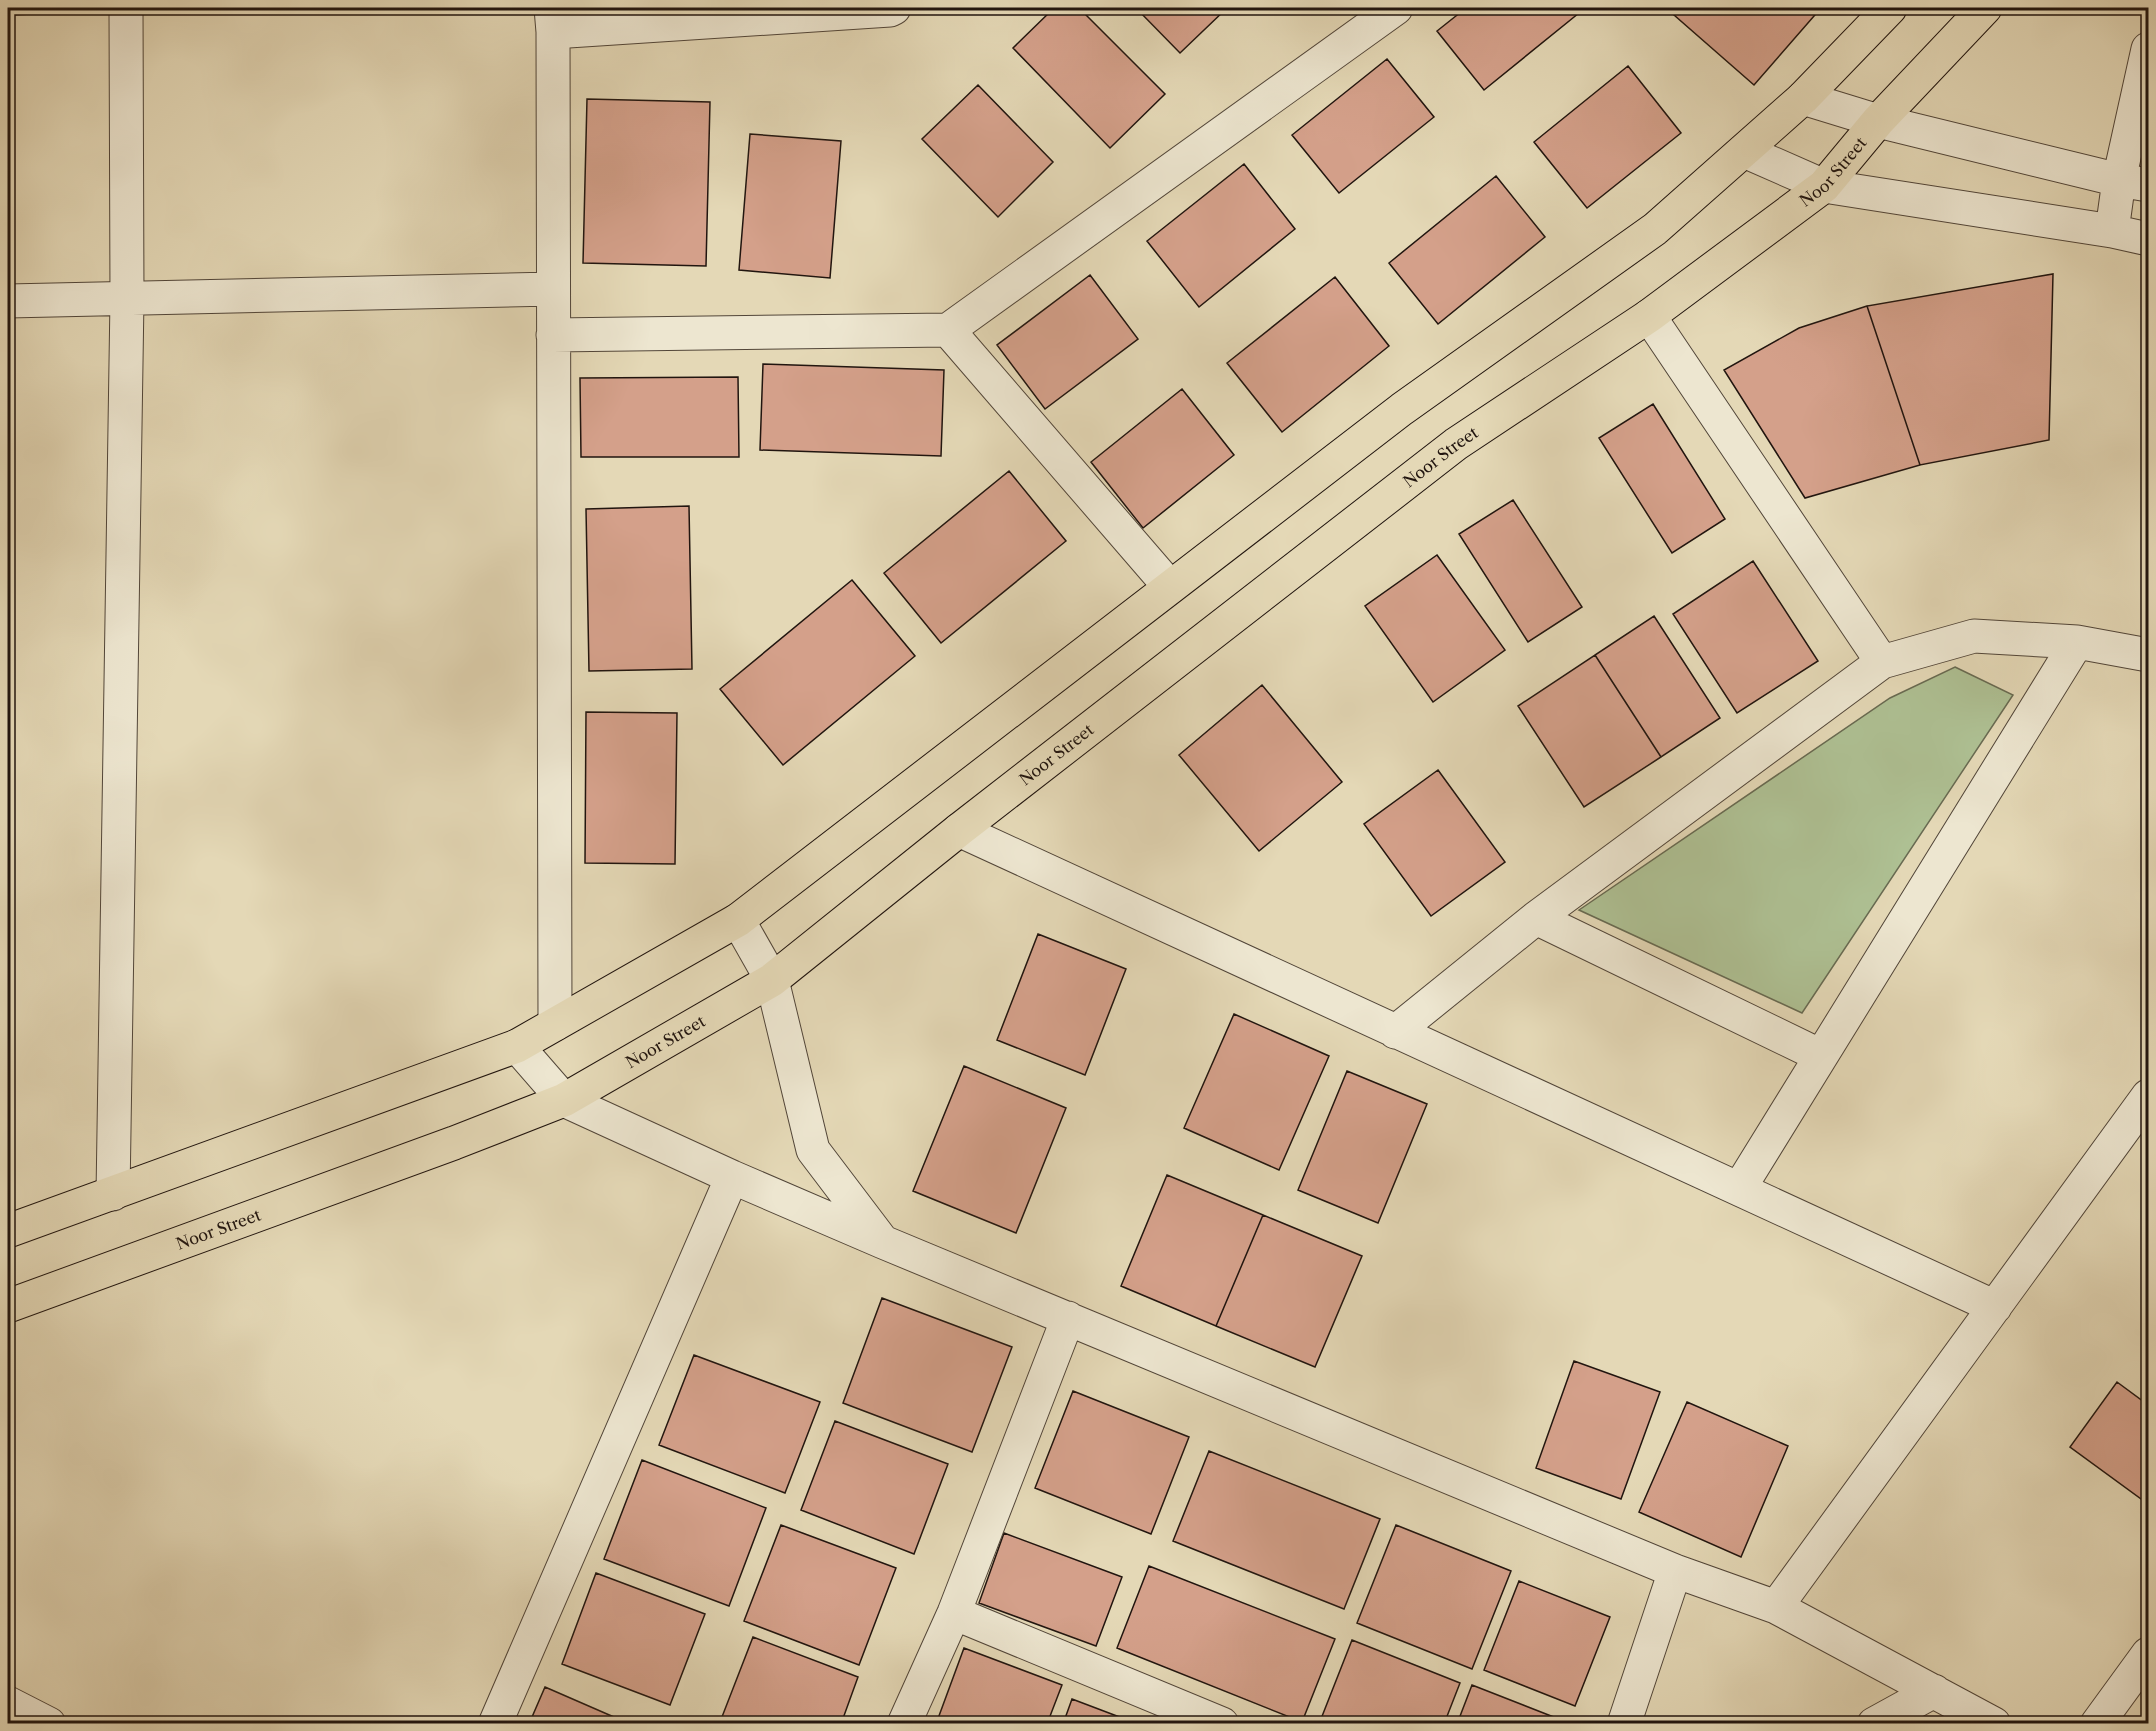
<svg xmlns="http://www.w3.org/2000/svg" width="2156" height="1731" font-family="'Libre Caslon Text',serif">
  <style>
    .green { fill: #aec093; stroke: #686a51; stroke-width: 1.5 }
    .building { fill: #d4a08a; stroke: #21150f; stroke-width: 1.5 }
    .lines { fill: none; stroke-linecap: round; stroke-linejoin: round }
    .minor-casing { stroke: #524639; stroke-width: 35 }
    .major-casing { stroke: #21150f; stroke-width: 35 }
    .minor { stroke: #ede6d0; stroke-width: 33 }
    .major { stroke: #e4d8b6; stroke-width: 33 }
    .labels { text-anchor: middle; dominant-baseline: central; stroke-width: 5; stroke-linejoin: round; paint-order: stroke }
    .street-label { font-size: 16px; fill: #21150f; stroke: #ede6d0 }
  </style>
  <rect width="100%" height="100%" fill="#e4d8b6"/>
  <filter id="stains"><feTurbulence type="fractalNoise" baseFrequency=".00333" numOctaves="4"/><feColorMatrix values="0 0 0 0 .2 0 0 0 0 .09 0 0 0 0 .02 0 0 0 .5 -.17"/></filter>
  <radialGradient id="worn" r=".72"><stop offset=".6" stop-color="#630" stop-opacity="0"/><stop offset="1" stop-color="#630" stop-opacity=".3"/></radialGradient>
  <!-- green -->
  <path class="green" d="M 1955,667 L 2013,695 L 1802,1013 L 1579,910 L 1890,698 Z"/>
  <!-- building -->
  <path class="building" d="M 8,8 L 58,8 L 58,13 L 8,15 Z
    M 1054,8 L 1079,8 L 1165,94 L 1110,148 L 1013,48 Z
    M 1136,8 L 1227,8 L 1180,53 Z
    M 1466,8 L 1574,8 L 1579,13 L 1484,90 L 1437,31 Z
    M 1666,8 L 1821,8 L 1754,85 Z
    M 1387,59 L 1434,117 L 1339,193 L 1292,135 Z
    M 1628,66 L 1681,133 L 1587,208 L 1534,142 Z
    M 978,85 L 1053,162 L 998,217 L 922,139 Z
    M 587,99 L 710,102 L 706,266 L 583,263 Z
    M 750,134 L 841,141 L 830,278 L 739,270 Z
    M 1244,164 L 1295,229 L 1199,307 L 1147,241 Z
    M 1496,176 L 1545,237 L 1438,324 L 1389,263 Z
    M 2053,274 L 2049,440 L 1920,465 L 1867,306 Z
    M 1090,275 L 1138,339 L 1045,409 L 997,345 Z
    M 1335,277 L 1389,346 L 1282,432 L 1227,363 Z
    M 1867,306 L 1920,465 L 1805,498 L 1724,370 L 1799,328 Z
    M 763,364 L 944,370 L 941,456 L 760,450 Z
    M 738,377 L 739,457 L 581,457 L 580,378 Z
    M 1182,389 L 1234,455 L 1143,528 L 1091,462 Z
    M 1653,404 L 1725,519 L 1672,553 L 1599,438 Z
    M 1009,471 L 1066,541 L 941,643 L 884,573 Z
    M 1513,500 L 1582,607 L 1528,642 L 1459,534 Z
    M 689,506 L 692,669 L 589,671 L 586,509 Z
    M 1437,555 L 1505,650 L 1433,702 L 1365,606 Z
    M 1753,561 L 1818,661 L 1737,713 L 1673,614 Z
    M 852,580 L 915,656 L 783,765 L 720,689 Z
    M 1654,616 L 1720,718 L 1661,757 L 1595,655 Z
    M 1595,655 L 1661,757 L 1584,807 L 1518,706 Z
    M 1262,685 L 1342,782 L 1259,851 L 1179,755 Z
    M 586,712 L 677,713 L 675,864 L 585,863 Z
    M 1438,770 L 1505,862 L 1431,916 L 1364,824 Z
    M 1038,934 L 1126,969 L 1085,1075 L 997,1040 Z
    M 1234,1014 L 1329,1056 L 1279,1170 L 1184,1128 Z
    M 964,1066 L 1066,1108 L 1016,1233 L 913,1191 Z
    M 1347,1071 L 1427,1104 L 1378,1223 L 1298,1190 Z
    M 1167,1175 L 1263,1215 L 1216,1326 L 1121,1286 Z
    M 1263,1215 L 1362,1256 L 1315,1367 L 1216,1326 Z
    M 882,1298 L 1012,1347 L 972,1452 L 843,1403 Z
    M 694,1355 L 820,1402 L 785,1493 L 659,1445 Z
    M 1574,1361 L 1660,1392 L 1621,1499 L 1536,1468 Z
    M 2117,1382 L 2148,1405 L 2148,1504 L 2070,1447 Z
    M 1073,1391 L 1189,1437 L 1151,1534 L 1035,1488 Z
    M 1687,1402 L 1788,1446 L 1741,1557 L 1639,1512 Z
    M 835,1421 L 948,1464 L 914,1554 L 801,1510 Z
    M 1209,1451 L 1380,1519 L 1344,1609 L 1173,1541 Z
    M 642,1460 L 766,1508 L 729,1606 L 604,1559 Z
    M 781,1525 L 896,1568 L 859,1665 L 744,1621 Z
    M 1396,1525 L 1511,1571 L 1472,1669 L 1357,1623 Z
    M 1004,1533 L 1122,1577 L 1096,1646 L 979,1603 Z
    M 1149,1566 L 1335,1639 L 1302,1722 L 1117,1648 Z
    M 596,1573 L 705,1614 L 670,1705 L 562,1664 Z
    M 1519,1581 L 1610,1617 L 1575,1706 L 1484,1670 Z
    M 753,1637 L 858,1677 L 841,1724 L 725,1724 L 720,1722 Z
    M 1352,1640 L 1460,1683 L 1444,1724 L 1319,1724 Z
    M 964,1648 L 1062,1685 L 1047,1724 L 936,1724 Z
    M 1472,1685 L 1569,1723 L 1457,1724 Z
    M 545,1687 L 630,1724 L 529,1724 Z
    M 1072,1699 L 1138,1724 L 1063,1724 Z"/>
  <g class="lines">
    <!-- minor casing -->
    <g class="minor-casing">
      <path id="minor" d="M 551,8 L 553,32 L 555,1024
        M 553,32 L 890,10 L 894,8
        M 1803,98 L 1878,121 L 2119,180 L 2148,185
        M 1744,151 L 1824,186 L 2112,231 L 2148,239
        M 2112,231 L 2119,180 L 2148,49
        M 8,301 L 553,289
        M 1649,316 L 1882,662
        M 948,330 L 1170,587
        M 553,335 L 948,330 L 1396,8
        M 959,830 L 1995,1307
        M 1536,918 L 1821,1056
        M 738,920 L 772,980 L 813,1150 L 882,1241
        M 1395,1032 L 1536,918 L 1882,662 L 1974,636 L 2077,642 L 2148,655
        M 517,1046 L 564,1100 L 732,1177 L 883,1242 L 1675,1571 L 1776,1607 L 1994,1724
        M 1739,1189 L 2077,642
        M 113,1194 L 127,299 L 126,8
        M 1776,1607 L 2148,1096
        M 954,1613 L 1222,1724
        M 8,1703 L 49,1724
        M 495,1724 L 732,1177
        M 904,1724 L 954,1613 L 1068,1318
        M 1624,1724 L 1675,1571
        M 1874,1724 L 1934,1691
        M 2097,1724 L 2148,1654"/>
    </g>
    <!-- major casing -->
    <g class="major-casing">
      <g id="major">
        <path d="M 8,1231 L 517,1046 L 738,920 L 1402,409 L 1655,229 L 1803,98 L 1890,8"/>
        <path id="s1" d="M 8,1306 L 454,1143 L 564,1100 L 772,980 L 959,830 L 1456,444 L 1649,316 L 1824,186 L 1878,121 L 1985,8"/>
      </g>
    </g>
    <!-- minor -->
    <use href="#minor" class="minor"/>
    <!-- major -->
    <use href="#major" class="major"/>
  </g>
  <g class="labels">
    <!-- street labels -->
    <g class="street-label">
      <text stroke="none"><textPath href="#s1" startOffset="2168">Noor Street</textPath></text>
      <text stroke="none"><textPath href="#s1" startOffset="1682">Noor Street</textPath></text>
      <text stroke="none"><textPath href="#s1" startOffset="1196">Noor Street</textPath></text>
      <text stroke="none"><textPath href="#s1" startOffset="710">Noor Street</textPath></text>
      <text stroke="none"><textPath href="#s1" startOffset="224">Noor Street</textPath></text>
    </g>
  </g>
  <!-- margin -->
  <rect width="2156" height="1731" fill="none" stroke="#e4d8b6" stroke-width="30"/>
  <rect x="9" y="9" width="2138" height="1713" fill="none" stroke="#21150f" stroke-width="3"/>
  <rect x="15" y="15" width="2126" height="1701" fill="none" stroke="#21150f" stroke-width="1.5"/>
  <rect width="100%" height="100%" filter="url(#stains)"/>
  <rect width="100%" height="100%" fill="url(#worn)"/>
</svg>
